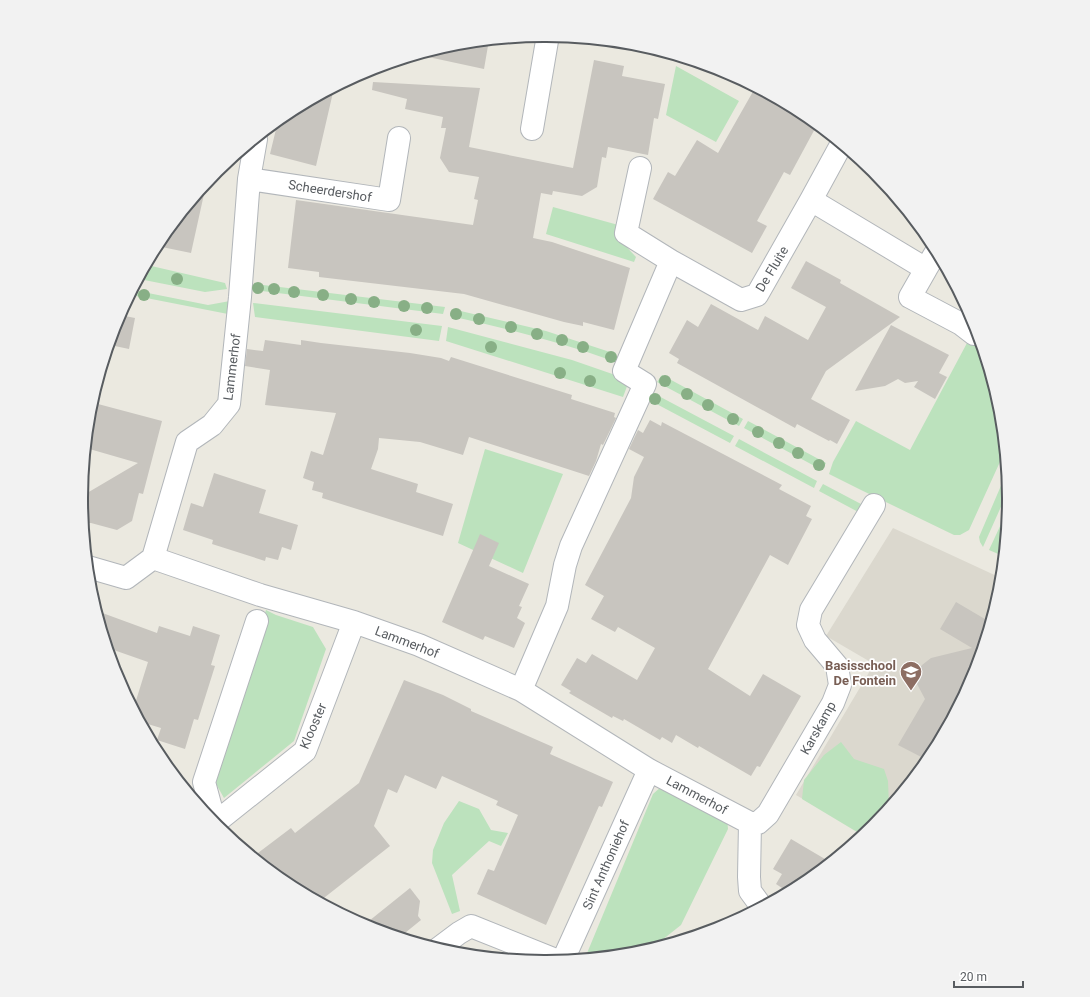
<svg xmlns="http://www.w3.org/2000/svg" width="1090" height="997" font-family="Roboto,sans-serif">
  <style>
    .education { fill: #dbd8ce }
    .green { fill: #bce2bd }
    .building { fill: #c8c5bf }
    .lines { fill: none; stroke-linecap: round; stroke-linejoin: round }
    .minor-casing { stroke: #b2b6ba; stroke-width: 24 }
    .minor { stroke: #fff; stroke-width: 22 }
    .tree { fill: #88af86 }
    .labels { text-anchor: middle; dominant-baseline: central; stroke-width: 3.5; stroke-linejoin: round; paint-order: stroke }
    .street-label { font-size: 13px; fill: #585c60; stroke: #fff }
    .education-label { font-size: 13px; font-weight: bold; fill: #785e54; stroke: #fff; text-anchor: end }
    .rim { fill: none; stroke: #585c60; stroke-width: 2 }
  </style>
  <rect width="100%" height="100%" fill="#ebe9e0"/>
  <!-- education -->
  <path class="education" d="M 893,528 L 1001,578 L 1000,589 L 973,676 L 930,756 L 873,826 L 863,834 L 796,795 L 874,664 L 826,636 Z"/>
  <!-- green -->
  <path class="green" d="M 676,66 L 739,101 L 716,142 L 666,115 Z
    M 553,207 L 622,226 C 622,244 624,244 636,257 L 634,262 L 546,234 Z
    M 147,265 L 225,283 L 227,289 L 205,292 L 139,279 Z
    M 255,284 L 445,307 L 443,314 L 254,290 Z
    M 133,290 L 208,305 L 230,301 L 233,315 L 131,295 Z
    M 253,303 L 442,326 L 439,341 L 255,317 Z
    M 452,309 L 546,331 L 616,354 L 613,361 C 560,342 505,328 450,316 Z
    M 448,327 L 572,360 L 621,377 L 629,381 L 623,397 L 446,341 Z
    M 977,333 L 1000,408 L 1004,453 L 969,530 L 960,535 L 954,535 L 861,490 L 829,474 L 833,462 L 856,421 L 910,450 L 967,343 Z
    M 662,375 L 743,419 L 739,426 L 657,382 Z
    M 653,393 L 734,436 L 730,443 L 649,400 Z
    M 748,421 L 826,463 L 822,470 L 744,428 Z
    M 739,439 L 817,481 L 814,488 L 735,446 Z
    M 485,449 L 563,474 L 523,573 L 458,543 Z
    M 1006,474 L 1008,491 L 983,547 L 980,542 L 979,537 Z
    M 823,484 L 861,504 L 863,506 L 862,514 L 819,491 Z
    M 1008,509 L 1003,556 L 989,550 Z
    M 266,610 L 276,615 L 313,627 L 326,649 L 294,741 L 224,798 L 211,775 Z
    M 841,742 L 854,759 L 884,769 L 888,781 L 889,806 L 873,826 L 862,835 L 802,799 L 804,780 L 824,755 Z
    M 662,786 L 727,818 L 728,829 L 681,925 L 652,948 L 635,953 L 585,958 L 653,794 Z
    M 459,801 L 479,809 L 491,830 L 508,833 L 501,846 L 489,841 L 452,875 L 460,911 L 452,914 L 432,863 L 433,850 L 444,823 Z"/>
  <!-- building -->
  <path class="building" d="M 489,40 L 484,69 L 419,55 L 455,44 Z
    M 594,60 L 624,66 L 622,76 L 665,84 L 658,119 L 654,118 L 648,155 L 608,147 L 606,158 L 602,157 L 597,187 L 582,196 L 553,191 L 552,195 L 541,193 L 533,238 L 552,242 L 630,268 L 614,330 L 583,322 L 583,326 L 564,322 L 464,294 L 319,277 L 319,272 L 288,268 L 296,200 L 473,225 L 478,200 L 474,199 L 479,177 L 449,172 L 440,158 L 446,128 L 441,128 L 443,117 L 405,109 L 407,99 L 372,90 L 373,82 L 480,88 L 469,147 L 573,168 Z
    M 334,88 L 316,166 L 270,154 L 278,121 L 288,113 Z
    M 755,88 L 803,113 L 817,125 L 790,175 L 784,172 L 757,221 L 767,226 L 752,253 L 653,199 L 668,172 L 675,176 L 697,140 L 718,153 Z
    M 206,185 L 191,253 L 157,246 L 160,241 Z
    M 806,261 L 841,280 L 840,283 L 900,317 L 826,371 L 811,399 L 850,420 L 837,444 L 830,440 L 829,441 L 797,424 L 795,428 L 677,363 L 679,359 L 669,353 L 687,320 L 698,327 L 711,304 L 758,330 L 765,316 L 808,340 L 826,307 L 791,288 Z
    M 120,315 L 135,318 L 129,349 L 110,345 Z
    M 891,325 L 949,355 L 939,373 L 947,377 L 935,399 L 914,387 L 918,381 L 905,383 L 898,379 L 885,386 L 855,391 Z
    M 265,340 L 301,345 L 301,340 L 321,343 L 410,353 L 441,358 L 449,361 L 451,357 L 572,395 L 571,399 L 615,413 L 614,417 L 616,418 L 603,445 L 601,444 L 596,461 L 589,476 L 469,437 L 463,455 L 420,442 L 379,438 L 378,449 L 371,469 L 418,484 L 416,492 L 453,504 L 443,536 L 322,498 L 323,493 L 312,490 L 314,482 L 303,478 L 311,451 L 323,455 L 336,413 L 265,405 L 270,370 L 245,366 L 247,349 L 263,351 Z
    M 98,404 L 162,421 L 143,494 L 139,493 L 132,521 L 117,530 L 91,523 L 84,523 L 82,496 L 138,463 L 86,448 Z
    M 650,420 L 661,426 L 662,422 L 782,485 L 779,489 L 811,506 L 806,516 L 812,519 L 788,565 L 770,555 L 708,669 L 750,696 L 763,674 L 801,696 L 760,767 L 757,766 L 751,776 L 699,746 L 698,748 L 676,735 L 672,743 L 662,737 L 660,740 L 624,719 L 623,721 L 613,716 L 612,718 L 569,693 L 571,691 L 561,685 L 577,658 L 586,663 L 592,654 L 637,680 L 655,648 L 618,627 L 615,632 L 591,619 L 604,596 L 585,585 L 631,498 L 634,477 L 644,457 L 629,449 L 638,430 L 643,433 Z
    M 214,473 L 266,490 L 259,513 L 298,525 L 291,550 L 282,547 L 278,560 L 266,557 L 265,561 L 212,544 L 213,540 L 183,530 L 191,503 L 203,507 Z
    M 480,534 L 499,543 L 489,566 L 529,584 L 519,606 L 522,607 L 517,618 L 525,623 L 514,648 L 485,636 L 483,640 L 442,622 Z
    M 956,602 L 990,622 L 973,676 L 930,756 L 927,760 L 898,745 L 925,699 L 917,684 L 918,671 L 922,665 L 931,658 L 972,648 L 940,629 Z
    M 97,611 L 157,633 L 159,626 L 190,636 L 193,626 L 220,635 L 211,665 L 215,666 L 198,720 L 194,719 L 185,749 L 157,740 L 161,728 L 141,722 L 134,707 L 148,662 L 108,648 Z
    M 404,680 L 443,695 L 471,709 L 471,711 L 553,747 L 550,754 L 613,782 L 602,807 L 599,806 L 546,925 L 477,894 L 488,869 L 494,871 L 518,815 L 496,805 L 498,801 L 442,776 L 436,789 L 405,775 L 397,793 L 388,789 L 374,826 L 390,846 L 320,901 L 287,884 L 254,856 L 291,828 L 295,833 L 359,783 Z
    M 791,839 L 830,862 L 802,884 L 788,892 L 776,884 L 782,874 L 773,869 Z
    M 410,888 L 420,901 L 418,916 L 421,920 L 400,937 L 364,925 Z"/>
  <g class="lines">
    <!-- minor casing -->
    <g class="minor-casing">
      <path id="minor" d="M 532,129 L 548,35
        M 256,139 L 249,179 L 389,200 L 399,138
        M 640,168 L 626,233 L 671,261 L 741,300 L 757,295 L 811,200 L 841,145
        M 811,200 L 926,269 L 936,252
        M 926,269 L 910,297 L 961,324 L 974,334
        M 153,558 L 260,595 L 354,622 L 419,645 L 521,690 L 649,770 L 750,823
        M 88,567 L 126,578 L 153,558 L 187,442 L 212,425 L 229,404 L 240,297 L 249,179
        M 521,690 L 557,606 L 565,565 L 571,546 L 645,384 L 624,371 L 671,261
        M 219,819 L 211,808 L 204,782 L 257,621
        M 215,823 L 305,751 L 354,622
        M 761,906 L 750,891 L 749,877 L 750,823 L 758,823 L 768,814 L 833,703 L 840,685 L 837,666 L 815,640 L 808,625 L 811,610 L 874,505
        M 439,948 L 459,933 L 471,926 L 558,961
        M 563,960 L 649,770"/>
    </g>
    <!-- minor -->
    <use href="#minor" class="minor"/>
  </g>
  <!-- trees -->
  <g class="tree">
    <circle cx="177" cy="279" r="6"/>
    <circle cx="258" cy="288" r="6"/>
    <circle cx="274" cy="289" r="6"/>
    <circle cx="294" cy="292" r="6"/>
    <circle cx="144" cy="295" r="6"/>
    <circle cx="323" cy="295" r="6"/>
    <circle cx="351" cy="299" r="6"/>
    <circle cx="374" cy="302" r="6"/>
    <circle cx="404" cy="306" r="6"/>
    <circle cx="427" cy="308" r="6"/>
    <circle cx="456" cy="314" r="6"/>
    <circle cx="479" cy="319" r="6"/>
    <circle cx="511" cy="327" r="6"/>
    <circle cx="416" cy="330" r="6"/>
    <circle cx="537" cy="334" r="6"/>
    <circle cx="562" cy="340" r="6"/>
    <circle cx="491" cy="347" r="6"/>
    <circle cx="583" cy="347" r="6"/>
    <circle cx="611" cy="357" r="6"/>
    <circle cx="560" cy="373" r="6"/>
    <circle cx="590" cy="381" r="6"/>
    <circle cx="665" cy="381" r="6"/>
    <circle cx="687" cy="394" r="6"/>
    <circle cx="655" cy="399" r="6"/>
    <circle cx="708" cy="405" r="6"/>
    <circle cx="733" cy="419" r="6"/>
    <circle cx="758" cy="432" r="6"/>
    <circle cx="779" cy="443" r="6"/>
    <circle cx="798" cy="453" r="6"/>
    <circle cx="819" cy="465" r="6"/>
  </g>
  <!-- icons -->
  <defs>
    <g id="school-pin" transform="scale(1.15)"><path d="M0 17L-7.5 6A9.5 9.5 0 1 1 7.5 6Z" fill="#8d6e63" stroke="#fff"/><path d="M0-5L7-2L0 1L-7-2ZM-4 1L0 2.5L4 1V4Q0 6-4 4Z" fill="#fff"/></g>
  </defs>
  <g fill-rule="evenodd">
    <use href="#school-pin" x="911" y="672"/>
  </g>
  <g class="labels">
    <!-- street labels -->
    <g class="street-label">
      <text transform="translate(330 191) rotate(9)">Scheerdershof</text>
      <text transform="translate(772 269) rotate(-59)">De Fluite</text>
      <text transform="translate(232 367) rotate(-83)">Lammerhof</text>
      <text transform="translate(407 642) rotate(21)">Lammerhof</text>
      <text transform="translate(313 726) rotate(-67)">Klooster</text>
      <text transform="translate(818 728) rotate(-61)">Karskamp</text>
      <text transform="translate(697 795) rotate(28)">Lammerhof</text>
      <text transform="translate(606 865) rotate(-66)">Sint Anthoniehof</text>
    </g>
    <!-- education labels -->
    <g class="education-label">
      <text x="896" y="665">Basisschool<tspan x="896" dy="15">De Fontein</tspan></text>
    </g>
  </g>
  <!-- crop -->
  <path d="M0 0H1090V997H0ZM544 42H546A456 456 0 0 1 1002 498V499A456 456 0 0 1 546 955H544A456 456 0 0 1 88 499V498A456 456 0 0 1 544 42Z" fill="#f2f2f2" fill-rule="evenodd"/>
  <path class="rim" d="M544 42H546A456 456 0 0 1 1002 498V499A456 456 0 0 1 546 955H544A456 456 0 0 1 88 499V498A456 456 0 0 1 544 42Z"/>
  <!-- scale -->
  <path d="M954 981v6h69v-6" fill="none" stroke="#585c60" stroke-width="2"/>
  <text x="960" y="981" font-size="12" fill="#585c60" stroke="#ffffff" stroke-width="3" paint-order="stroke">20 m</text>
</svg>
